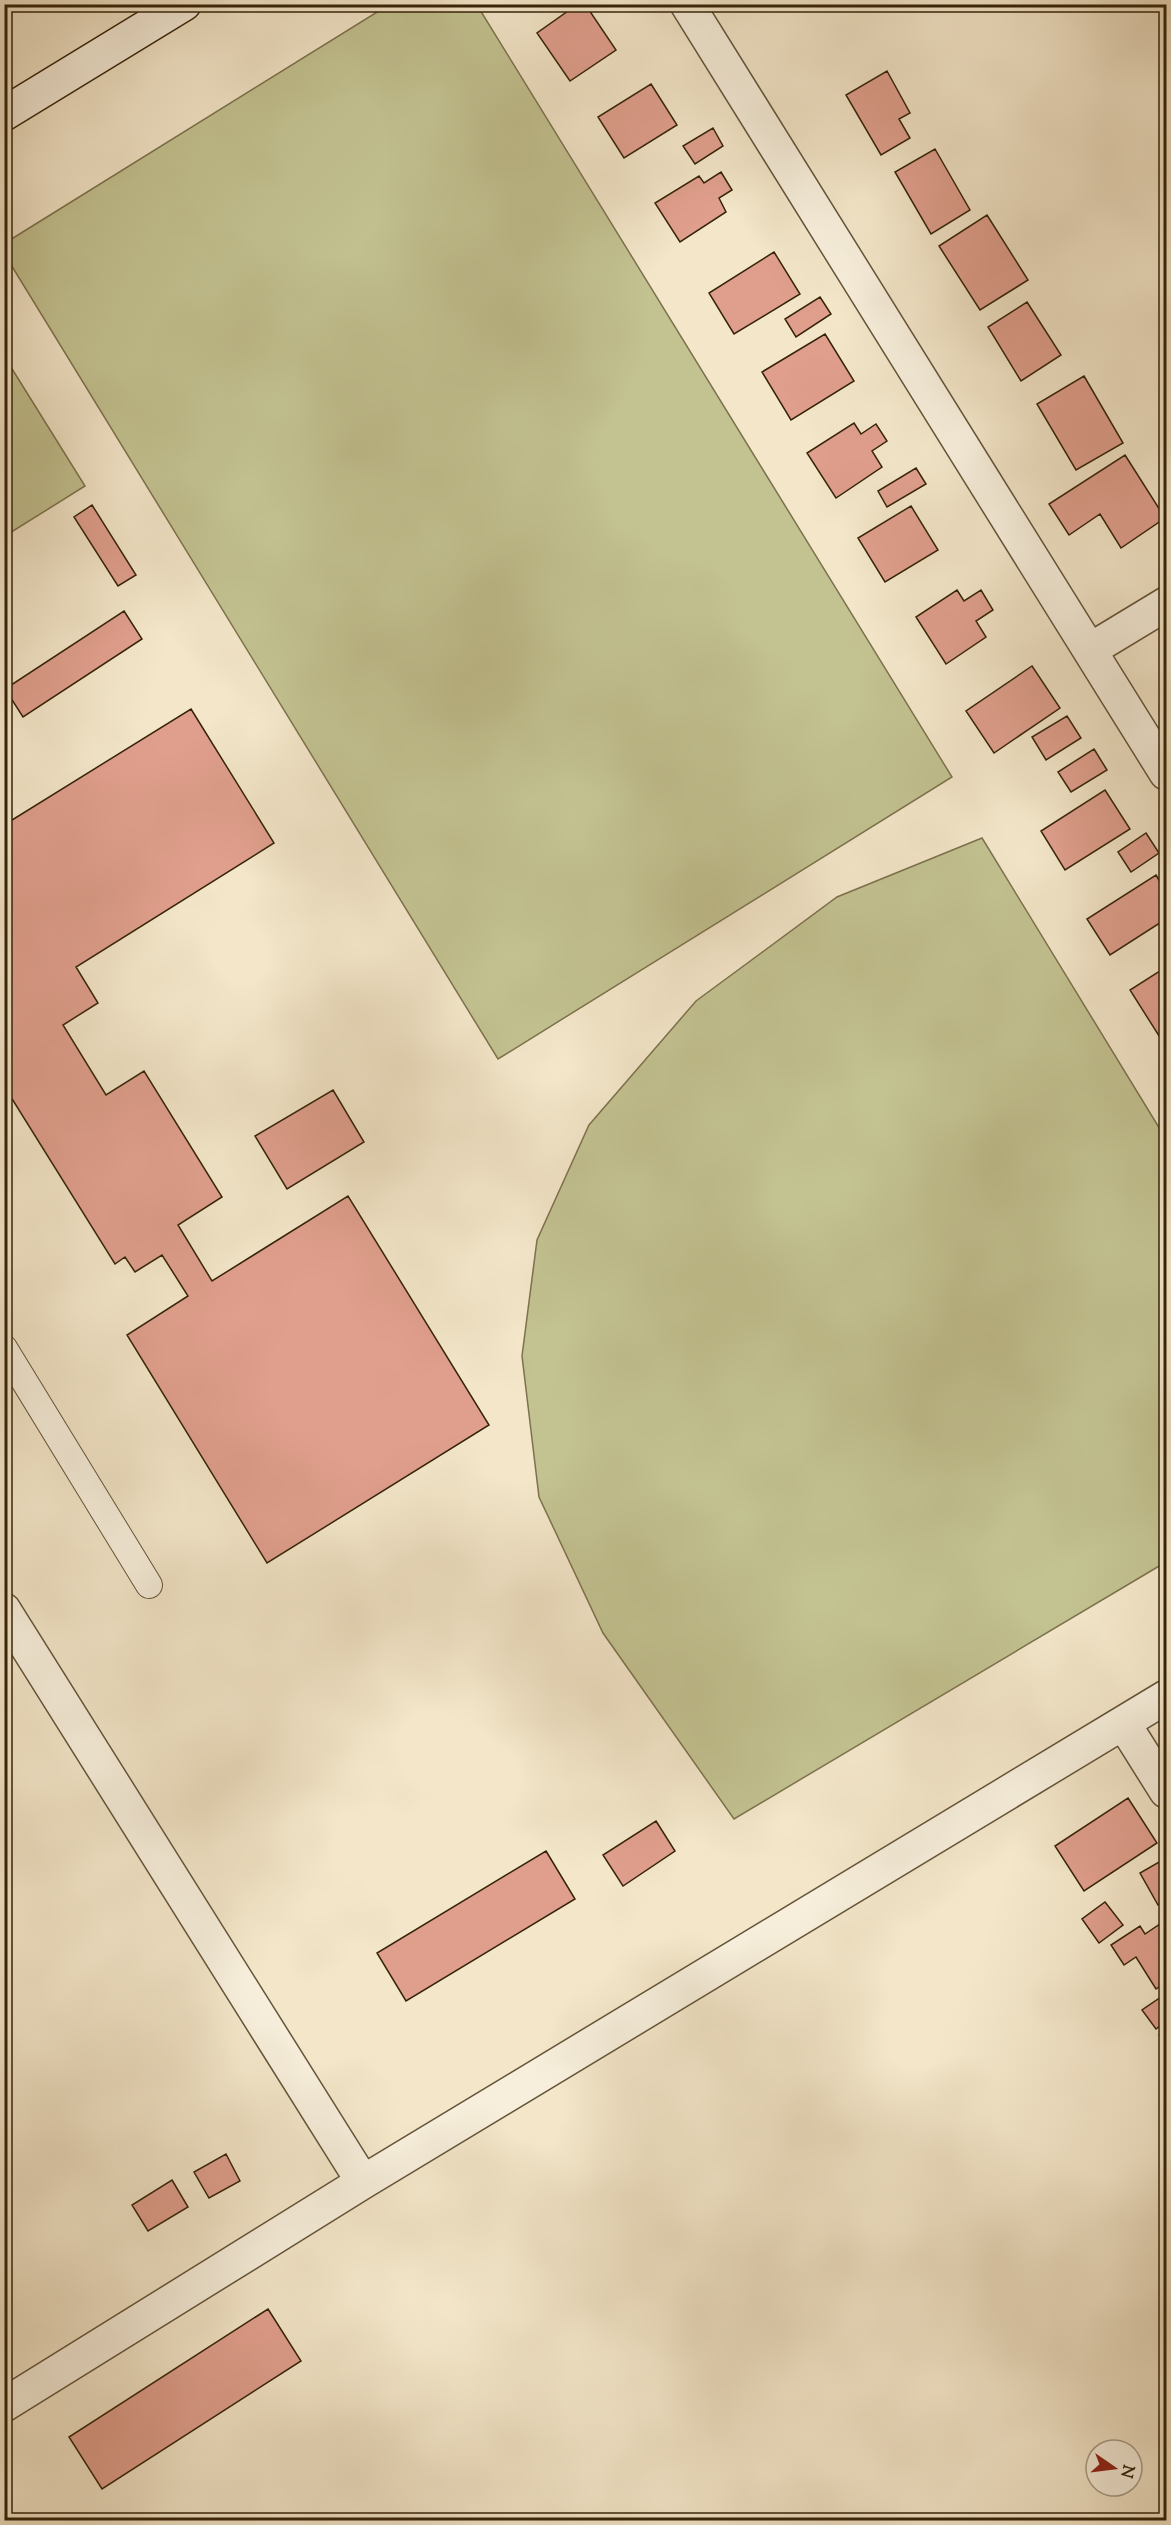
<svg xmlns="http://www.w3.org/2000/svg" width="1171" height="2525" font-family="'Sorts Mill Goudy',serif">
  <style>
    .green { fill: #c3c291; stroke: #7c724d; stroke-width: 1.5 }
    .building { fill: #e09f8d; stroke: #352309; stroke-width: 1.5 }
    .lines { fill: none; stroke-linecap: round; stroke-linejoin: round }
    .lane-casing { stroke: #645439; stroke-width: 28 }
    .street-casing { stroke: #645439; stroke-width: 36 }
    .secondary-casing { stroke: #352309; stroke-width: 36 }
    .lane { stroke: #f7efdc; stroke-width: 26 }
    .street { stroke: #f7efdc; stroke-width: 33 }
    .secondary { stroke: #f7efdc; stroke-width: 33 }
  </style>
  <rect width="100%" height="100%" fill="#f3e6c9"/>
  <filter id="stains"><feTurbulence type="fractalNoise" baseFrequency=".00333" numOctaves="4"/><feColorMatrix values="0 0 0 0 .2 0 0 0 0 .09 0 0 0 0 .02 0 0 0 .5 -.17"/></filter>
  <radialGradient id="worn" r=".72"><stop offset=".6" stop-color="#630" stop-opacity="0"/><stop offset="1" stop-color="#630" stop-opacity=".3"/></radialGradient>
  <!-- green -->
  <path class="green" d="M 390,4 L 477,5 L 952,777 L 498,1059 L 5,255 L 5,243 Z
    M 4,356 L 85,486 L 5,536 L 4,536 Z
    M 982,838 L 1166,1139 L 1166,1562 L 734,1819 L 603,1633 L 539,1497 L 522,1356 L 537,1240 L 589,1125 L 696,1001 L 837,897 Z"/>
  <!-- building -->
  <path class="building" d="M 578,4 L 585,4 L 616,50 L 570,81 L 537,33 Z
    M 887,71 L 910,113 L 899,119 L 910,138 L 881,155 L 846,95 Z
    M 651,84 L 677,125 L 624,158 L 598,117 Z
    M 713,128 L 723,146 L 695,164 L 683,146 Z
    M 935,149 L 970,210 L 931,234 L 895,172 Z
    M 721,172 L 732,190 L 719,198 L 726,212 L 680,242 L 655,203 L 699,176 L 704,183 Z
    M 987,215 L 1028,280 L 980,310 L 939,246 Z
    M 774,252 L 800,294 L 734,334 L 709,293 Z
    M 820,297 L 831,314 L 796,337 L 785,319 Z
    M 1027,302 L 1061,355 L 1021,381 L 988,327 Z
    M 825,334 L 854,381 L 791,420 L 762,372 Z
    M 1084,376 L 1123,443 L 1076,470 L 1037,404 Z
    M 854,423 L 861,434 L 876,424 L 887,441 L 872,451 L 882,467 L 836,498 L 807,453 Z
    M 1125,455 L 1165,518 L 1121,548 L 1100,514 L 1069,535 L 1049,504 Z
    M 916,468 L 926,484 L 887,507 L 878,491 Z
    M 92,505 L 136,575 L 118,586 L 74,517 Z
    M 911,506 L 938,550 L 885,582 L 858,538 Z
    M 957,590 L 964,601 L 981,590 L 993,610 L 976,621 L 986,637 L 946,664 L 916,617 Z
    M 124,611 L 142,639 L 23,717 L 5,689 Z
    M 1032,666 L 1060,708 L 994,753 L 966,711 Z
    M 191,709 L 274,843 L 76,967 L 98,1003 L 63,1025 L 106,1095 L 144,1071 L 222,1197 L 178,1225 L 212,1281 L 348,1196 L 489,1425 L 267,1563 L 127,1335 L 188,1296 L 162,1255 L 135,1272 L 125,1257 L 115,1264 L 4,1086 L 4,825 Z
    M 1067,716 L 1081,738 L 1046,760 L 1032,737 Z
    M 1094,749 L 1107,770 L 1071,792 L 1058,772 Z
    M 1105,790 L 1130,829 L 1065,870 L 1041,831 Z
    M 1146,833 L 1159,853 L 1131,872 L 1118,852 Z
    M 1156,875 L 1166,892 L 1166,919 L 1110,955 L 1087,919 Z
    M 1166,967 L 1166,1036 L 1161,1039 L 1130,990 Z
    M 333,1090 L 364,1142 L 287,1189 L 255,1136 Z
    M 1128,1798 L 1157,1843 L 1084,1891 L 1055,1846 Z
    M 656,1821 L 675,1851 L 623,1886 L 603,1855 Z
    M 546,1851 L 575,1899 L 406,2001 L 377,1953 Z
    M 1166,1858 L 1166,1900 L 1158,1905 L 1140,1873 Z
    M 1105,1902 L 1123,1925 L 1099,1943 L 1082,1919 Z
    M 1166,1920 L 1166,1982 L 1156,1989 L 1136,1957 L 1124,1965 L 1111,1945 L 1140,1926 L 1145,1934 Z
    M 1161,1997 L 1166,2004 L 1166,2021 L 1156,2029 L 1142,2010 Z
    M 1166,2030 L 1166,2045 L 1159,2035 Z
    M 226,2154 L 240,2181 L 209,2198 L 194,2172 Z
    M 172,2180 L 188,2207 L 148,2231 L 132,2205 Z
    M 268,2309 L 301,2361 L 102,2489 L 69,2437 Z
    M 4,2504 L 15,2520 L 4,2520 Z"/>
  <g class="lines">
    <!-- lane casing -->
    <g class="lane-casing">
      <path id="lane" d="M 4,1348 L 149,1585"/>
    </g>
    <!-- street casing -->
    <g class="street-casing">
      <path id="street" d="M 687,4 L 1166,773
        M 1090,650 L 1166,604
        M 4,1610 L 363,2182
        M 1124,1724 L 1166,1791
        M 4,2405 L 363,2182 L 1166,1697"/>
    </g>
    <!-- secondary casing -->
    <g class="secondary-casing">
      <path id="secondary" d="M 4,114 L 184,4"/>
    </g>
    <!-- lane -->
    <use href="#lane" class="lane"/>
    <!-- street -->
    <use href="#street" class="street"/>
    <!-- secondary -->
    <use href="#secondary" class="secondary"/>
  </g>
  <!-- margin -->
  <rect width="1171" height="2525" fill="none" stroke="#f3e6c9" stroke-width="24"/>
  <rect x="6" y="6" width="1159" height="2513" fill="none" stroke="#352309" stroke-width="3"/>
  <rect x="12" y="12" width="1147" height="2501" fill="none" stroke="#352309" stroke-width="1.5"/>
  <!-- north arrow -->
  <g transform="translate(1114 2468) rotate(104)"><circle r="28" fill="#f7efdc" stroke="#a99d88" stroke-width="1.5"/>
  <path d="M0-4.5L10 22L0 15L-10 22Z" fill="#8f2418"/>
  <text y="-9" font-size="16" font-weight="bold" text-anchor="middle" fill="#352309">N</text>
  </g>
  <rect width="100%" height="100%" filter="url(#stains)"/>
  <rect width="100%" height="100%" fill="url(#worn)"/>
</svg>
